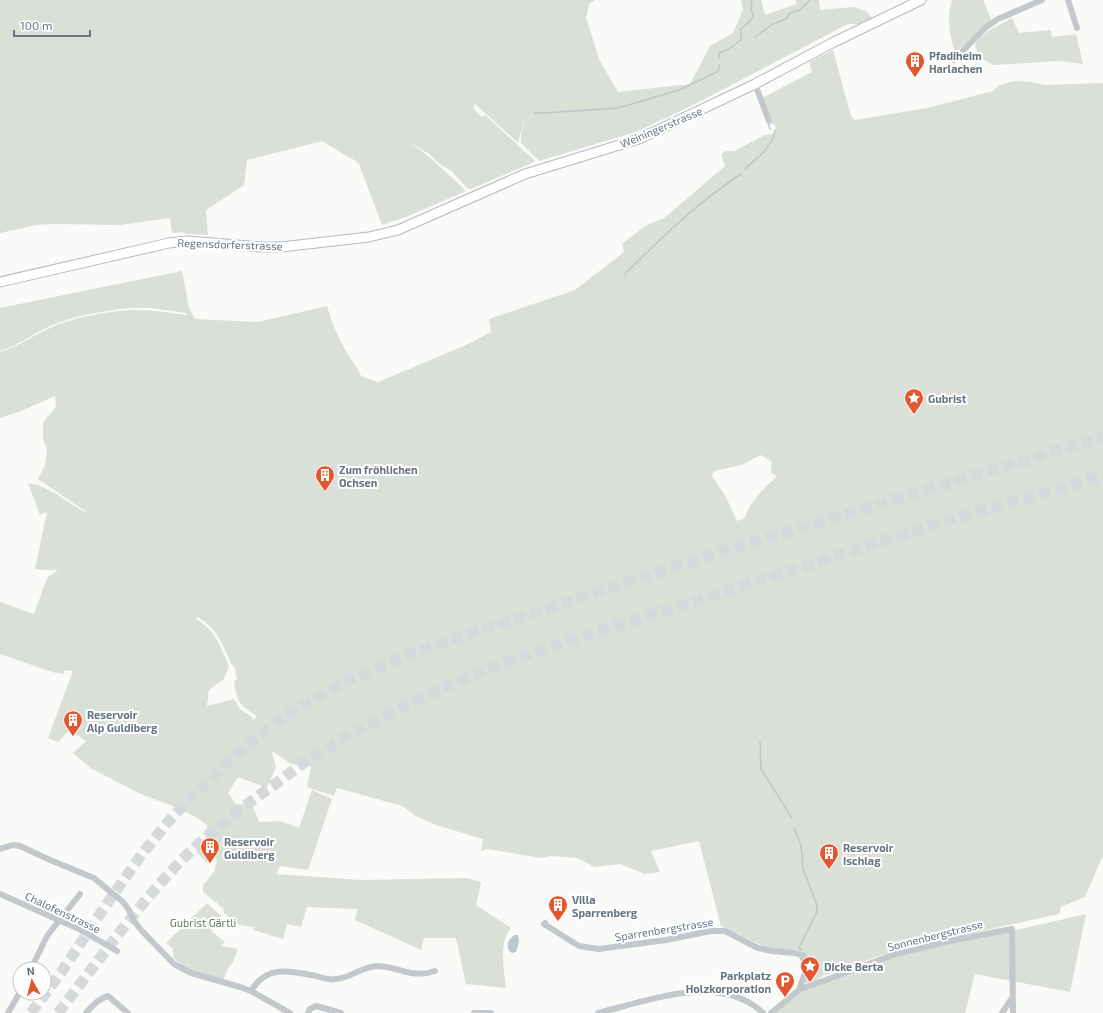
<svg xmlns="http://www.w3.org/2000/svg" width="1103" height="1013" font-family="'Exo 2',sans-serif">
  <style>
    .green { fill: #dadfd7; fill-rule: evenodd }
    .water { fill: #bbc7cb }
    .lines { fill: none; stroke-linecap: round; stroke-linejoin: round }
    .stream { stroke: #bbc7cb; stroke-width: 1.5 }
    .highway-tunnel { stroke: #d5d9db; stroke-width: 11; stroke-dasharray: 11 5.5; stroke-linecap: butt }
    .secondary-casing { stroke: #b3babf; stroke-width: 11 }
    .street { stroke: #c3c8cc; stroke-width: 6 }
    .secondary { stroke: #fff; stroke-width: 9 }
    .labels { text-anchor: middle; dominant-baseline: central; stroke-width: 4; stroke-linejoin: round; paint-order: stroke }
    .poi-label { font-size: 11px; font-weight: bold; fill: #657683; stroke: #fff; text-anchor: start }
    .street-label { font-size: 11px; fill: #657683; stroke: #fff }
    .park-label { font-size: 11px; fill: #687a64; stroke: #fff }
  </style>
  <rect width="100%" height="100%" fill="#fafaf8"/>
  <!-- green -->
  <path class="green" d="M 0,0 L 595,0 L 589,4 L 586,18 L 588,23 L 599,59 L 618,92 L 690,84 L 710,46 L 733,33 L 743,9 L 741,0 L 761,0 L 765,15 L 796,4 L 796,0 L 819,0 L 820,10 L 853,7 L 866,11 L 872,18 L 859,24 L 848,24 L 695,104 L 636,132 L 539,161 L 521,143 L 521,135 L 525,116 L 518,143 L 475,104 L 473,108 L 482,117 L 485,115 L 534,160 L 534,162 L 471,189 L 468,189 L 455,175 L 453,172 L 441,165 L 429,154 L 410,142 L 432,159 L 466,191 L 406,217 L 382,225 L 359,164 L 354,160 L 353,154 L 353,160 L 322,141 L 247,160 L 244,185 L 206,210 L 208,235 L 185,234 L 184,232 L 172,233 L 170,218 L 120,225 L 55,224 L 36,225 L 0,233 Z
    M 952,0 L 983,0 L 992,21 L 955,53 C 950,36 946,18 952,0 Z
    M 1012,18 L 1019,33 L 1051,30 L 1052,37 L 1076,34 L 1083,64 L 1060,61 L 994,65 L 984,60 L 978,53 L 975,46 L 976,41 L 988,31 Z
    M 833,50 L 851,116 L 855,120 L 927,108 L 993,91 L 1000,85 L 1014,81 L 1032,82 L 1044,85 L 1103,83 L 1103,858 L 1102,858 L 1085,897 L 1061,907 L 1059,914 L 906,948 L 876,957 L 840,971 L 823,975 L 816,981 L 804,986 L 808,970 L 805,956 L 797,950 L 770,949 L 721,926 L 699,841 L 651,851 L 660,872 L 645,874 L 620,864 L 595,867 L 577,858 L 551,856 L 541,858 L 487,849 L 481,851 L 483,839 L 436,825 L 416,816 L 402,806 L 337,788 L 334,796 L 307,787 L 311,766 L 291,764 L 272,751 L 276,767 L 267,788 L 238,777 L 228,793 L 236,804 L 252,805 L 259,822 L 280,821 L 299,828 L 312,790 L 332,799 L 308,870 L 280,866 L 276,874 L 361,880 L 466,878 L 481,882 L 476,905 L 511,928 C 498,944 504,969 506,988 L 466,984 L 456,938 L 424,938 L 421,950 L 355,920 L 357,909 L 307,907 L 301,927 L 287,924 L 283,939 L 253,930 L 255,927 L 239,925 L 224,913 L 223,908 L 203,892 L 203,885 L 214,872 L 217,859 L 214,857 L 207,863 L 196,851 L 200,847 L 199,844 L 206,837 L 207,825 L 194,816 L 173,806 L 143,795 L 92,769 L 73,753 L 86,741 L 69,730 L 58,742 L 48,738 L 73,671 L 65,670 L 63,674 L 52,672 L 0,654 L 0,602 L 34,614 L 47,578 L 58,570 L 44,570 L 35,569 L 47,512 L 40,515 L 28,483 C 54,487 66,504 88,513 L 38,479 L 45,465 L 47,450 L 43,439 L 43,422 L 56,407 L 55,396 L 21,411 L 0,418 L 0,352 C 20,346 36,333 55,326 C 77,317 112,310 136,310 C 153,310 171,313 187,315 L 187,313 C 170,311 152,307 135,308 C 110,309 78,315 55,324 C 36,331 20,345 0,351 L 0,308 L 182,271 L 189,308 L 195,319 L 258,322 L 327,306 C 331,321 337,335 344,348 C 349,358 357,365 361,376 L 378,382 L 466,345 L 491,332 L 489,319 L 575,290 L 624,252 L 622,244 L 645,226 L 664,218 L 725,166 L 721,154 L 726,151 L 734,151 L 765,135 L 775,133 L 776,128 L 775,125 L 771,123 L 762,100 L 762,98 L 812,72 L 809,63 L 811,61 ZM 761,455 L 772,462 L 771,473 L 777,476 C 765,488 749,501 745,518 L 737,521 L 726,497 L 712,476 L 714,471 L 742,465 ZM 197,617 C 217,627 223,646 232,665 L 235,667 L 237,680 L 234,681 C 237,702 239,705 257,716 L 253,721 L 252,717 L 240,709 L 234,699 L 207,706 L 209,690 L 224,679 L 229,666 C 220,646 216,631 196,619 Z
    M 207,903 L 221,916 L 211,931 L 225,942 L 221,946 L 238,949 L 233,962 L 228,968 L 223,981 C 202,975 188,974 173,957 L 173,949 L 166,943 Z
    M 1086,914 L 1070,992 L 975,974 L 965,1013 L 775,1013 L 798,994 L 893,956 L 1012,931 Z"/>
  <!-- water -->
  <path class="water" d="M 514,935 L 518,935 L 519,942 L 516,952 L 512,953 L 509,951 C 506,944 509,939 514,935 Z"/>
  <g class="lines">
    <!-- stream -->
    <path class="stream" d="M 755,37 L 773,24 L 786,19 L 790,13 L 800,10 L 810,0
      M 719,57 L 719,53 L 729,49 L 741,40 L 741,29 L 749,22 L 753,17 L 751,7 L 752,2 L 751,0
      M 534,113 L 544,113 L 617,108 L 625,106 L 679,90 L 715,73 L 719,70 L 719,65
      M 768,123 L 770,129
      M 745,169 C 757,158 773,147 775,130
      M 624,275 C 660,239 698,202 741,174
      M 760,742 L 761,769 L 792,818
      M 794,828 L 801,845 L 803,869 L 817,905 L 817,912 L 799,948 L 801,950
      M 804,953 L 810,961 L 810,973"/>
    <!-- highway-tunnel -->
    <path class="highway-tunnel" d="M 31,1013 L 62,971 L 104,908 L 142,854 L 167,823 L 191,797 L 225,764 L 264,731 L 299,707 L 347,681 L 417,651 L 743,545 L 1103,437
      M 58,1013 C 97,963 134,910 178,864 C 207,834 240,808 274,785 C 295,769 317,753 341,740 C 404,703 472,674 541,650 L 942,522 L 1103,476"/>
    <!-- secondary casing -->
    <g class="secondary-casing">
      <path id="secondary" d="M 0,282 L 169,243 L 187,241 L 262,247 L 281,247 L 369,237 L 398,230 L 525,174 L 639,139 L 755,84 L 832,43 L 921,0"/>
    </g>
    <!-- street -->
    <path class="street" d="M 1068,0 L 1077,28
      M 954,60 L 986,27 L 998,19 L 1042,0
      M 755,84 L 769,121
      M 0,849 L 13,845 L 20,846 L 50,860 L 94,878 L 123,902 L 129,910 L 134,921 L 142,931 L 174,964 L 191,973 L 240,987 L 251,991 L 290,1013
      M 0,894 L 79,929 L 117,951
      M 545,923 L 544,924 L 579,946 L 599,949 L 666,940 L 711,931 L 725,931 L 758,948 L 772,951 L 795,953 L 801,955 L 805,962 L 806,970 L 799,990
      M 31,969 L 47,936 L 80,894
      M 251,991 C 267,964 291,971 316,976 C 322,978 329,980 335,979 C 350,979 362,966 378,966 C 400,967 412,979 435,971
      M 8,1013 L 20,992
      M 86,1013 C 91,1007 100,998 108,996 L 128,1013
      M 308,1013 L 310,1009 L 316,1006 L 341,1013
      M 474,1013 L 491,1013
      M 598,1013 C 647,1001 720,972 763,1013
      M 771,1013 L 799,990 L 882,959 L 896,954 L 950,941 L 1012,929 L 1013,1013
      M 1002,1013 L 1012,998"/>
    <!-- secondary -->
    <use href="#secondary" class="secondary"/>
  </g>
  <!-- icons -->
  <defs>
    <g id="building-pin" transform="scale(1)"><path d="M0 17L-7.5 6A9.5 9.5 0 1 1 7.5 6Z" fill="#e4572e" stroke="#fff"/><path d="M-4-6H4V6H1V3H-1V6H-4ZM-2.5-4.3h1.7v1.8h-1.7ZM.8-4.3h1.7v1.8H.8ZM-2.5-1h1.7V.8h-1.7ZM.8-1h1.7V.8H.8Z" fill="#fff"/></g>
    <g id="sight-pin" transform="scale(1)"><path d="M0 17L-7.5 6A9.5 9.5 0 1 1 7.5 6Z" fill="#e4572e" stroke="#fff"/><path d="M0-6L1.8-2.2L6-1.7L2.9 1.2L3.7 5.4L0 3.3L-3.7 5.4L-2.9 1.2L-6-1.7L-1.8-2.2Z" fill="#fff"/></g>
    <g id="parking-pin" transform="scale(1)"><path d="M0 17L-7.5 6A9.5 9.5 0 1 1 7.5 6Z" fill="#e4572e" stroke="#fff"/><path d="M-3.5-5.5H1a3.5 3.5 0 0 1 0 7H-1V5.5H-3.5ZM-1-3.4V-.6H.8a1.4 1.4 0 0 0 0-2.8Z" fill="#fff"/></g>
  </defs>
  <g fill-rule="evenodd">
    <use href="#building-pin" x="915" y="61"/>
    <use href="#sight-pin" x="914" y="398"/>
    <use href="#building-pin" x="325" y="475"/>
    <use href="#building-pin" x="73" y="720"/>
    <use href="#building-pin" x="210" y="847"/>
    <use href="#building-pin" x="829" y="853"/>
    <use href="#building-pin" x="558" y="905"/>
    <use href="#sight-pin" x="810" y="966"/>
    <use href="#parking-pin" x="785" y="981"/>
  </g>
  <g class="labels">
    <!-- poi labels -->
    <g class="poi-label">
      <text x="929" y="55">Pfadiheim<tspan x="929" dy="13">Harlachen</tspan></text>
      <text x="928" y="398">Gubrist</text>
      <text x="339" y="469">Zum fröhlichen<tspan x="339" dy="13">Ochsen</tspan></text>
      <text x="87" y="714">Reservoir<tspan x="87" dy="13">Alp Guldiberg</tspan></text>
      <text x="224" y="841">Reservoir<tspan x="224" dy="13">Guldiberg</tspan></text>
      <text x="843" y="847">Reservoir<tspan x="843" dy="13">Ischlag</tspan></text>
      <text x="572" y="899">Villa<tspan x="572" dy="13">Sparrenberg</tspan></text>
      <text x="824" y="966">Dicke Berta</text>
      <text x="771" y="975" text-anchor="end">Parkplatz<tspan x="771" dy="13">Holzkorporation</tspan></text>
    </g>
    <!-- street labels -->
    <g class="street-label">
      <text transform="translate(661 127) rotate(-23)">Weiningerstrasse</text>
      <text transform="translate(230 244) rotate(2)">Regensdorferstrasse</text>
      <text transform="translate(63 912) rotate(25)">Chalofenstrasse</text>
      <text transform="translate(664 929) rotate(-9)">Sparrenbergstrasse</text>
      <text transform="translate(935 935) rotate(-14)">Sonnenbergstrasse</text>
    </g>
    <!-- park labels -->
    <g class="park-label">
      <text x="203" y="922">Gubrist Gärtli</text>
    </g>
  </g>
  <!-- north arrow -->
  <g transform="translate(32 981) rotate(353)"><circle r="19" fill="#ffffff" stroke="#c1c8cd"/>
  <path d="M0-3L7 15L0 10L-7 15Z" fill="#e4572e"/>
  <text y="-6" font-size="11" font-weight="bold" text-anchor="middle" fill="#657683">N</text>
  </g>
  <!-- scale -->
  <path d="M14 30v6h76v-6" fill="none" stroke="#657683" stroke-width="2"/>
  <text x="20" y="30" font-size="12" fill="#657683" stroke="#ffffff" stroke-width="3" paint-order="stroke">100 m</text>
</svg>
